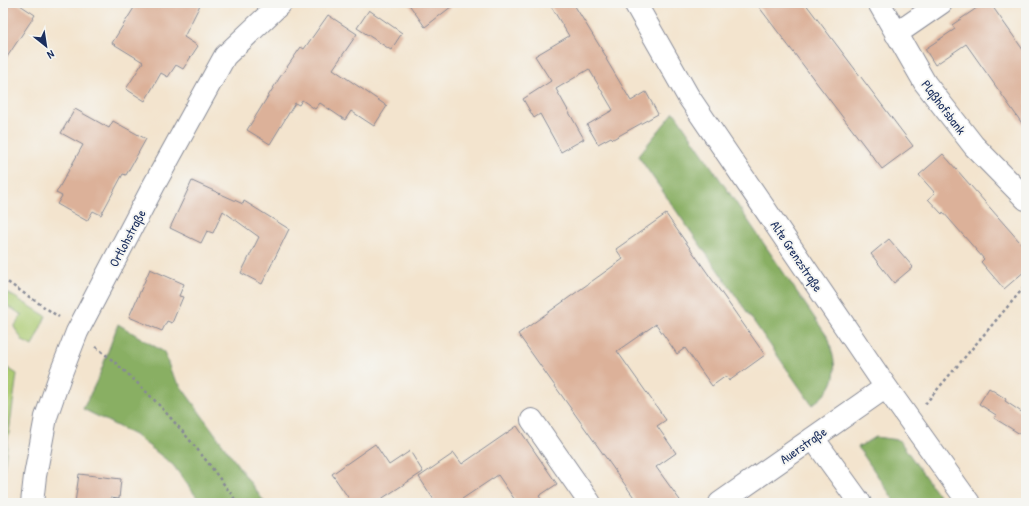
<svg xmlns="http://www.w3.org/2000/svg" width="1029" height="506" font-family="'Patrick Hand',sans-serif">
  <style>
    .green { fill: #accb72; stroke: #647d68 }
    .forest { fill: #89af64; stroke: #526f61 }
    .building { fill: #dcb199 }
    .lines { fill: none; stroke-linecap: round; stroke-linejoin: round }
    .minor-casing { stroke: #878a96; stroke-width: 24 }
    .path { stroke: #878a96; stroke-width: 2.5; stroke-dasharray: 3 3; stroke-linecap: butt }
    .minor { stroke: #fff; stroke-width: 22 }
    .labels { text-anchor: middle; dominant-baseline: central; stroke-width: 4; stroke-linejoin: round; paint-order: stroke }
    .street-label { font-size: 13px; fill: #1b2f5e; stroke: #f6f6f2 }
  </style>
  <rect width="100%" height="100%" fill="#f6f6f2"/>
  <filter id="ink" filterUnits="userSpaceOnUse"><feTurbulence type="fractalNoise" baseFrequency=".025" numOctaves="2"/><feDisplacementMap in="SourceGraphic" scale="8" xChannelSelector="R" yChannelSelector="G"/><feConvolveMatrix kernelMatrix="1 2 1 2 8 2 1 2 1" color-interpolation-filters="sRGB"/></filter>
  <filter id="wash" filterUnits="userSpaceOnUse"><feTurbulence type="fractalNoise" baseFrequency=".012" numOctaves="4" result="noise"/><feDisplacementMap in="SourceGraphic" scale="16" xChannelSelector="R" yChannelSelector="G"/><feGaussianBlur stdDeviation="0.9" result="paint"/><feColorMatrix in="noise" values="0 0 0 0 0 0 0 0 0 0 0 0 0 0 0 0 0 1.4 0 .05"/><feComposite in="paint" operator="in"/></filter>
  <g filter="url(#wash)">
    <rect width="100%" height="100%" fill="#f3e4ce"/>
    <!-- green -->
    <path class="green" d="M 3,290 L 46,316 L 32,346 L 23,341 L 14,327 L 22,315 L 3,303 Z
      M 3,365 L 17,374 L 3,476 L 4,371 Z"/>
    <!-- forest -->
    <path class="forest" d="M 674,112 L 829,339 C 833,357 840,374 828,390 C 824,396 817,401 812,405 L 638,156 Z
      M 118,324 L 164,352 L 172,374 L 265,503 L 201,503 L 173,465 L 135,435 L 83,409 L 99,376 Z
      M 876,437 L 899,440 L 944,503 L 896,503 L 858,447 Z"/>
    <g id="blocks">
      <!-- building -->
      <path class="building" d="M 3,3 L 17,3 L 35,15 L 3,63 Z
        M 137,3 L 201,3 L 184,37 L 198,46 L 183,69 L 176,65 L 168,77 L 161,73 L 145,101 L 126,89 L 143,62 L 112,43 Z
        M 408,3 L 456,3 L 425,27 Z
        M 549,3 L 573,3 L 607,58 L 606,59 L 631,101 L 646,92 L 658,114 L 613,139 L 611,137 L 598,144 L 587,125 L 613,110 L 589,69 L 556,89 L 584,139 L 561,152 L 540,114 L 534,118 L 523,99 L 551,81 L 535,56 L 569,36 Z
        M 756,3 L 805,3 L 913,146 L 882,169 Z
        M 984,3 L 990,3 L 1026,54 L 1026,129 L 966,44 L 935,65 L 925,49 L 955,29 L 952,25 Z
        M 369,10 L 402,33 L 391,50 L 357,28 Z
        M 328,15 L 357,34 L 333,69 L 387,106 L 374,126 L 351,111 L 345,120 L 320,103 L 315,109 L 302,100 L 299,105 L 295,103 L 270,144 L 247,130 L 280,77 L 301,47 L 304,49 Z
        M 75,109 L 109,128 L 113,121 L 146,139 L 126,175 L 123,174 L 101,215 L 93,211 L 87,221 L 57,204 L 62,196 L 56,193 L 83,145 L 61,133 Z
        M 943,154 L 1026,249 L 1026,270 L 1004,289 L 981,262 L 984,259 L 943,212 L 942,214 L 928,199 L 935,193 L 919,175 Z
        M 192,181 L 243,204 L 244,201 L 289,229 L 262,284 L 241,273 L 259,237 L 223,211 L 213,233 L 207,231 L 201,243 L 170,228 Z
        M 666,214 L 765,355 L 729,381 L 726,376 L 712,386 L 685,348 L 677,354 L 656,324 L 617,351 L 666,420 L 657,426 L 676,453 L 656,467 L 682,503 L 638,503 L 518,334 L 623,259 L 616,249 Z
        M 889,239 L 913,267 L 894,283 L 871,254 Z
        M 150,269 L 184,284 L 179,296 L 183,297 L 172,323 L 167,321 L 162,331 L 129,317 Z
        M 989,388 L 1006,399 L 1005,401 L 1026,415 L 1026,425 L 1020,434 L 994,418 L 996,415 L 979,404 Z
        M 517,426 L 557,484 L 539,496 L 544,503 L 517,503 L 498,475 L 456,503 L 436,503 L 419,477 L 454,453 L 462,464 Z
        M 375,444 L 389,465 L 410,451 L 423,472 L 375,503 L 352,503 L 332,474 Z
        M 79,474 L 121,479 L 119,499 L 110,498 L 109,503 L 75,503 Z"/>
    </g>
  </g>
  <g filter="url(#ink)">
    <use href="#blocks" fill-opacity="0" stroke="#878a96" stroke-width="1"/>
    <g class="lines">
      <!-- minor casing -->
      <g class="minor-casing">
        <path id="minor" d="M 635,3 L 688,96 L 886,387 L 969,503
          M 879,3 L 925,83 L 974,146 L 1026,199
          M 896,34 L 941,3
          M 532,420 L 590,503
          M 813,438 L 860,503
          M 32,503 L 35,476 L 46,417 L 61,373 L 77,332 L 154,185 L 225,56 L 281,3
          M 720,503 L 886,387"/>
      </g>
      <!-- path -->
      <path class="path" d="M 3,279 L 59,317
        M 96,347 C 140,381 178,424 212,468 C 220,480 230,491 237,503
        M 925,404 L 1026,285"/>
      <!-- minor -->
      <use href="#minor" class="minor"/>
    </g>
  </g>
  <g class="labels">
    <!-- street labels -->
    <g class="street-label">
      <text transform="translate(944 107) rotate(53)">Plaßhofsbank</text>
      <text transform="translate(127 238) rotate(-62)">Ortlohstraße</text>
      <text transform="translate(797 256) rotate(56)">Alte Grenzstraße</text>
      <text transform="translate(803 445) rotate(-35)">Auerstraße</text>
    </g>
  </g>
  <!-- margin -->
  <rect width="1029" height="506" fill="none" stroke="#f6f6f2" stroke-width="16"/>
  <!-- north arrow -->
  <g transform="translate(46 46) rotate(150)" stroke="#f6f6f2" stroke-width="3" paint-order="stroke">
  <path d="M0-3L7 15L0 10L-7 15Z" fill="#1b2f5e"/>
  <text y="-6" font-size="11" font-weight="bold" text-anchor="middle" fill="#1b2f5e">N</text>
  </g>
</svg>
